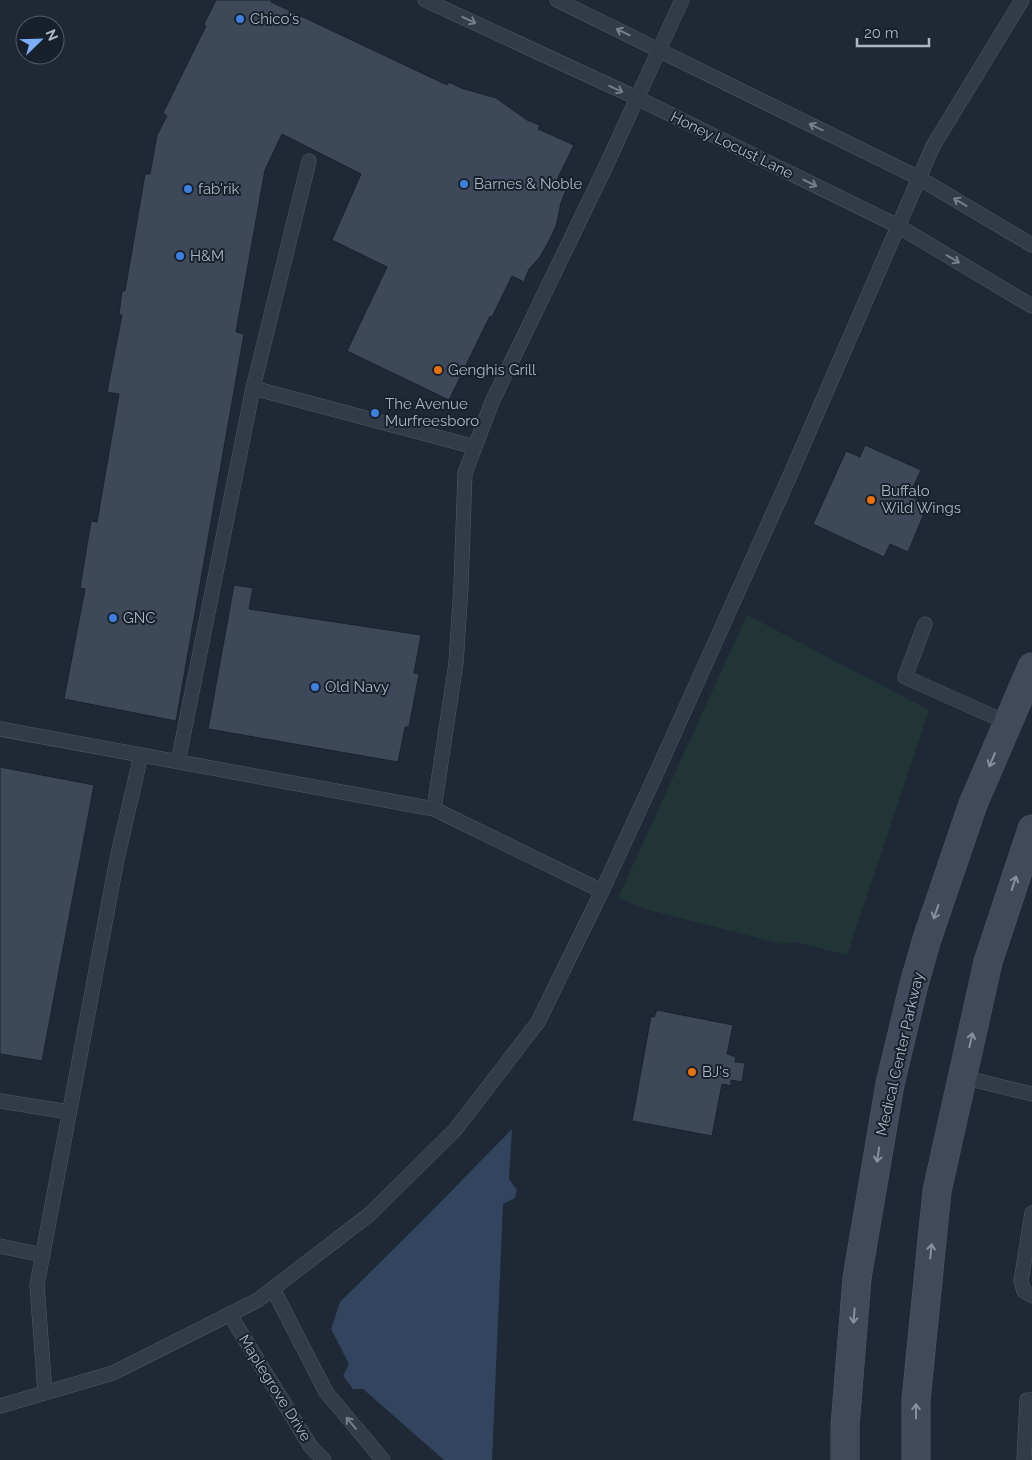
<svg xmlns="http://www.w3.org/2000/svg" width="1032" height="1460" font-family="Raleway,sans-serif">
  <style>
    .green { fill: #213537 }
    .water { fill: #32445e }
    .building { fill: #3d4959; stroke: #1a222d }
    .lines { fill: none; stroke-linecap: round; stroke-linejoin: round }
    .lane-casing { stroke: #505965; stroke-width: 15 }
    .secondary-casing { stroke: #505965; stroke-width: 29 }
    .lane { stroke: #323b47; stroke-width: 14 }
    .secondary { stroke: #404a5a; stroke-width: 28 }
    .oneway { stroke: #757f8c }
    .oneway2 { stroke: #86909f }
    .shop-dot { fill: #3f7fe0; stroke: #18202b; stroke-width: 2 }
    .food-dot { fill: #e8710a; stroke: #18202b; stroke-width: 2 }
    .labels { text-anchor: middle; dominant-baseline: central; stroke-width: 4; stroke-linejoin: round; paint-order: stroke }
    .poi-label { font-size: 15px; fill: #acb6c4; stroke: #18202b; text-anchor: start }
    .street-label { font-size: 15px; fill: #acb6c4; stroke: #18202b }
  </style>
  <rect width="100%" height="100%" fill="#1f2936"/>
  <!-- green -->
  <path class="green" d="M 747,615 L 929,710 L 847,955 L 795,942 L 782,944 L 645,909 L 618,898 Z"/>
  <!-- water -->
  <path class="water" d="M 512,1129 L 509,1179 L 517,1190 L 515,1198 L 503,1204 L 492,1460 L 444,1460 L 363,1389 L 353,1389 L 343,1376 L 349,1364 L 331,1329 L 340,1302 L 425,1218 Z"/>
  <!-- building -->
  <path class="building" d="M 216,0 L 272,0 L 271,2 L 447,85 L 449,82 L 461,88 L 496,98 L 527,120 L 540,125 L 538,129 L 574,145 L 555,184 L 566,190 L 561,203 L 556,226 L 550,239 L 540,257 L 529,269 L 524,282 L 512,276 L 492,317 L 490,316 L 449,400 L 347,351 L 387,267 L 332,240 L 361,174 L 282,134 L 265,170 L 236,332 L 244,334 L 176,721 L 64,699 L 85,589 L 80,588 L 91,521 L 97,522 L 119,394 L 107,392 L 122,315 L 119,315 L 122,291 L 125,291 L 145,174 L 150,174 L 157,135 L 167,116 L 163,113 L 206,26 L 204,24 Z
    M 865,445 L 921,470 L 909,496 L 928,504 L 908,552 L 890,544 L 884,557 L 813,524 L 846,451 L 860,457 Z
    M 234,585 L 253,588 L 249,609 L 421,635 L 414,673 L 419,674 L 409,727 L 405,727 L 398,762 L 208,729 Z
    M 0,767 L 94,785 L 42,1061 L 0,1054 Z
    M 657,1010 L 733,1025 L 727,1054 L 736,1057 L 735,1062 L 745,1063 L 742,1082 L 731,1080 L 731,1086 L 722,1084 L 712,1136 L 632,1121 L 651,1016 L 654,1017 Z"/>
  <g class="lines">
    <!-- lane casing -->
    <g class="lane-casing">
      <path id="lane" d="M 425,0 L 637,98 L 898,226 L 1032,306
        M 557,0 L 919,178 L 1032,245
        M 309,161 L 253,388 L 475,447
        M 925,624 L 905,677 L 1008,723
        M 0,729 L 434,809 L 602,891
        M 178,762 L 253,388
        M 434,809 L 456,663 L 461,586 L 465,473 L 492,402 L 606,166 L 682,0
        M 962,1077 L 1032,1094
        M 0,1101 L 69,1112
        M 1032,1213 L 1021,1281 L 1024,1291 L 1032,1296
        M 0,1246 L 43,1255
        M 273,1289 L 326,1392 L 383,1460
        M 230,1315 L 311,1447 L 324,1460
        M 45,1393 L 37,1285 L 117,859 L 141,755
        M 0,1406 L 113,1373 L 258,1300 L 370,1214 L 455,1130 L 538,1022 L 602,891 L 656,774 L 788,480 L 933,146 L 1022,0
        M 1024,1460 L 1027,1400 L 1032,1400"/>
    </g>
    <!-- secondary casing -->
    <g class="secondary-casing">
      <path id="secondary" d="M 845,1460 L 845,1426 L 857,1278 L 890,1084 L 914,984 L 927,939 L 973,804 L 1032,667
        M 916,1460 L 916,1400 L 937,1191 L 988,962 L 1032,829"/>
    </g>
    <!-- lane -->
    <use href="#lane" class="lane"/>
    <!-- secondary -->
    <use href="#secondary" class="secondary"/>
  </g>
  <!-- one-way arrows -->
  <defs><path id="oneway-shaft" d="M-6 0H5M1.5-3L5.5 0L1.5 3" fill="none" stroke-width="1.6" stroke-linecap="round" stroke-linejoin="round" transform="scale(1.25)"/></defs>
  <g class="oneway">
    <use href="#oneway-shaft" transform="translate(469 20) rotate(25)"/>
    <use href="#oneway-shaft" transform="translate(623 32) rotate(-154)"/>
    <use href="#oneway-shaft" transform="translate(616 89) rotate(25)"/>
    <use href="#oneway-shaft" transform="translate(816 127) rotate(-154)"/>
    <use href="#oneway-shaft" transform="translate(810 183) rotate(26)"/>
    <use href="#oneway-shaft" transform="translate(960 202) rotate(-149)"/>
    <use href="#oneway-shaft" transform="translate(953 259) rotate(31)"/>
    <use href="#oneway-shaft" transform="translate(351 1423) rotate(-130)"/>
  </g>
  <g class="oneway2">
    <use href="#oneway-shaft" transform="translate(992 760) rotate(113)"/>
    <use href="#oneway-shaft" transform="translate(1014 883) rotate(-72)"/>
    <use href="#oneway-shaft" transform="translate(936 912) rotate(109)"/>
    <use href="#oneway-shaft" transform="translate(971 1040) rotate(-77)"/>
    <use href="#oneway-shaft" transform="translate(878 1155) rotate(99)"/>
    <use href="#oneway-shaft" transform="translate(931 1251) rotate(-84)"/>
    <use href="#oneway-shaft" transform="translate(854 1316) rotate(95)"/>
    <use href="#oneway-shaft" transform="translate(916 1411) rotate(-90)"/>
  </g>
  <!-- markers -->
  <g class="shop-dot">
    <circle cx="240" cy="19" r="5"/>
    <circle cx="464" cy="184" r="5"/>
    <circle cx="188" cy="189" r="5"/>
    <circle cx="180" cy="256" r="5"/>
    <circle cx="375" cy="413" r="5"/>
    <circle cx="113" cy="618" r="5"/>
    <circle cx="315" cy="687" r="5"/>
  </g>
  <g class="food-dot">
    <circle cx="438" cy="370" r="5"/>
    <circle cx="871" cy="500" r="5"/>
    <circle cx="692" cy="1072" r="5"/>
  </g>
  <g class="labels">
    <!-- poi labels -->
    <g class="poi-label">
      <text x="250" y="19">Chico's</text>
      <text x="474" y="184">Barnes &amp; Noble</text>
      <text x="198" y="189">fab'rik</text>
      <text x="190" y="256">H&amp;M</text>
      <text x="448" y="370">Genghis Grill</text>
      <text x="385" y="404">The Avenue<tspan x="385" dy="17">Murfreesboro</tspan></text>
      <text x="881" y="491">Buffalo<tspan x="881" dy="17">Wild Wings</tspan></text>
      <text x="123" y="618">GNC</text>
      <text x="325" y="687">Old Navy</text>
      <text x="702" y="1072">BJ's</text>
    </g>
    <!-- street labels -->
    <g class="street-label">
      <text transform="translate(732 145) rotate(26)">Honey Locust Lane</text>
      <text transform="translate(900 1054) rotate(-77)">Medical Center Parkway</text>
      <text transform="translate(275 1388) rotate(58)">Maplegrove Drive</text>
    </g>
  </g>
  <!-- north arrow -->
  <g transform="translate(40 40) rotate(67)"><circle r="24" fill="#18202b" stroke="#535c68"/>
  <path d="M0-4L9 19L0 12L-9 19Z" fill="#7cadf9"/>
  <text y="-8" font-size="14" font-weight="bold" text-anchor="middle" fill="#acb6c4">N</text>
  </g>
  <!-- scale -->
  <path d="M857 38v8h72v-8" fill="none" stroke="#acb6c4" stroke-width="2.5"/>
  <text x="864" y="38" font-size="15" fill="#acb6c4" stroke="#18202b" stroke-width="4" paint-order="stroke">20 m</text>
</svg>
